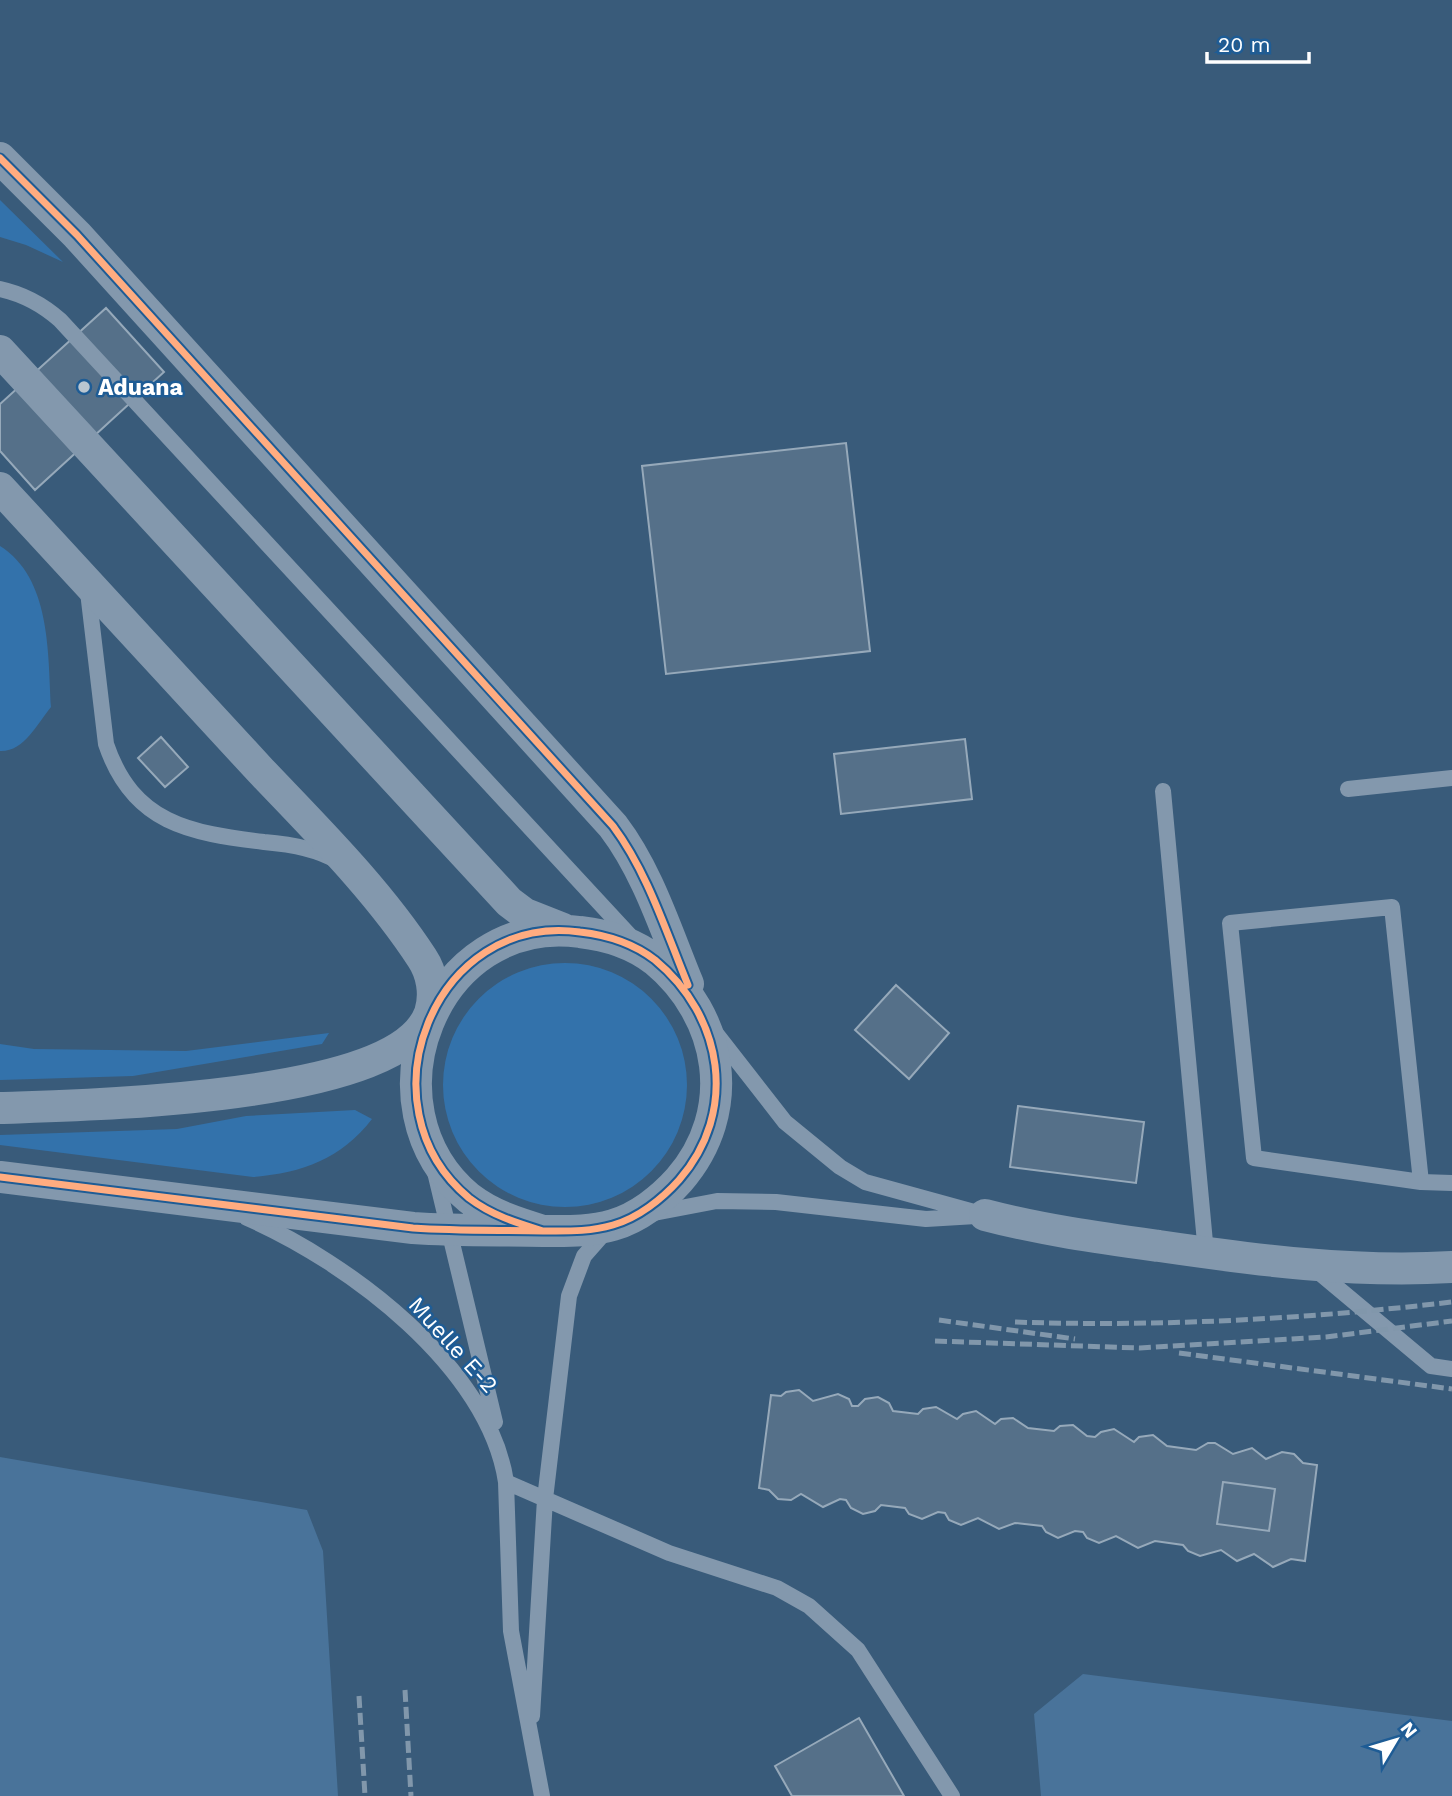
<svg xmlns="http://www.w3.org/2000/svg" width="1452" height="1796" font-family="'Work Sans',sans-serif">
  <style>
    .green { fill: #3372ab }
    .water { fill: #49739a }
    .building { fill: #557089; stroke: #96a9ba; stroke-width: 2; fill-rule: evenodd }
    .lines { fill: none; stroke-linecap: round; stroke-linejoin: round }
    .lane { stroke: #8398ad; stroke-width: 16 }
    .street { stroke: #8398ad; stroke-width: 32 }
    .rail { stroke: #8197ab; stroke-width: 5; stroke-dasharray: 12 5; stroke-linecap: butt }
    .cycleway-casing { stroke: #1e5c95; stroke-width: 11 }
    .cycleway { stroke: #ffac80; stroke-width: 7 }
    .poi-dot { fill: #bac6d0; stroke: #1e5c95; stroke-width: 2.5 }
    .labels { text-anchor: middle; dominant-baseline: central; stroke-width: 5; stroke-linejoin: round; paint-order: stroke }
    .poi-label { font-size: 23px; font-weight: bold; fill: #fff; stroke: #1e5c95; text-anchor: start }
    .street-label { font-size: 23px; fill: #fff; stroke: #1e5c95 }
  </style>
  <rect width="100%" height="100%" fill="#395b7a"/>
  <!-- green -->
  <path class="green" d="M 0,200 L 63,262 L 26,245 L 0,237 Z
    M 0,546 C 51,578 48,653 51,707 C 37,724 24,752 0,751 Z
    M443 1085a122 122 0 1 1 244 0a122 122 0 1 1-244 0Z
    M 329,1033 L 322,1044 L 133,1076 L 0,1080 L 0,1044 L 34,1049 L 186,1051 Z
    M 355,1110 L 372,1119 C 341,1159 302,1173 253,1177 L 0,1145 L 0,1135 L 177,1129 L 246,1116 Z"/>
  <!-- water -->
  <path class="water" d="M 0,1457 L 307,1510 L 323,1551 L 338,1796 L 0,1796 Z
    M 1083,1674 L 1452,1721 L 1452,1796 L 1041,1796 L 1034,1714 Z"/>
  <!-- building -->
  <path class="building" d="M 106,308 L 164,372 L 35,490 L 0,451 L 0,404 Z
    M 846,443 L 870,651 L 666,674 L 642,466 Z
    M 161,737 L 188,767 L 165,787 L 138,758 Z
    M 965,739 L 972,799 L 841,814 L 834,754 Z
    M 896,985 L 949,1033 L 909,1079 L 855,1030 Z
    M 1018,1106 L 1144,1122 L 1136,1183 L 1010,1167 Z
    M 799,1390 L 813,1401 L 838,1394 L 849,1399 L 852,1406 L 858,1406 L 865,1399 L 878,1397 L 889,1403 L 893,1411 L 918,1414 L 923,1409 L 936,1407 L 957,1419 L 963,1414 L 976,1411 L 995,1424 L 1001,1419 L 1013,1418 L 1028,1428 L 1054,1431 L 1060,1426 L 1073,1425 L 1087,1436 L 1095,1437 L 1101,1432 L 1114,1429 L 1134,1442 L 1139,1437 L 1153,1435 L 1167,1446 L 1196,1450 L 1208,1443 L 1215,1443 L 1233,1454 L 1252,1448 L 1266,1459 L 1282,1452 L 1294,1454 L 1303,1463 L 1317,1465 L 1305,1561 L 1291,1559 L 1273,1567 L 1254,1554 L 1237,1561 L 1221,1550 L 1200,1556 L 1188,1551 L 1183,1545 L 1155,1541 L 1138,1548 L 1116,1536 L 1099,1543 L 1087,1538 L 1083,1532 L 1075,1531 L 1058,1538 L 1046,1532 L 1042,1526 L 1015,1523 L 999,1529 L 978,1518 L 961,1525 L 949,1520 L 945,1513 L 938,1512 L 922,1519 L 909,1514 L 905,1508 L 881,1505 L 875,1511 L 863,1514 L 851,1508 L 846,1500 L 840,1499 L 823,1507 L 801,1494 L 791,1500 L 778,1499 L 769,1490 L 759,1488 L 771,1395 L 781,1396 L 786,1392 ZM 1223,1482 L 1275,1489 L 1269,1531 L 1217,1524 Z
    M 1223,1482 L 1275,1489 L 1269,1531 L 1217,1524 Z
    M 859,1718 L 904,1796 L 792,1796 L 775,1766 Z"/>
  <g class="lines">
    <!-- lane -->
    <path class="lane" d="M 0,289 C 23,294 42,304 60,320 L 632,938
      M 88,592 L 106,744 C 133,824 190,833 264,842 C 288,844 316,848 337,861
      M 1348,789 L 1452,778
      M 1163,791 L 1206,1253
      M 714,1031 L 785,1122 L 840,1167 L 865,1182 L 985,1215
      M 434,1168 L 495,1422
      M 1421,1182 L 1392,907 L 1230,923 L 1254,1158 L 1421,1182 L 1452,1183
      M 654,1213 L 717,1201 L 776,1202 L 926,1219 L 976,1216
      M 247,1218 C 348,1262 489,1367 506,1482 L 511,1631 L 542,1796
      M 1315,1269 L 1431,1366 L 1452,1369
      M 506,1482 L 669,1553 L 777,1588 L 809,1606 L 858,1650 L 952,1796
      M 532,1716 L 545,1499 L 569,1296 L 584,1256 L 606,1231"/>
    <!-- street -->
    <path class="street" d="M 0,158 L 77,235 L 613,826 C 648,872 666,931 688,984
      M 0,351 L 509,902 L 525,914 L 563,929
      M 0,488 C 87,583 174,676 261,771 C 317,830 377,889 422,958 C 432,973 436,994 430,1013 C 398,1101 82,1105 0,1108
      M 0,1177 L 413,1228 C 457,1231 500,1230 543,1231 C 567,1231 589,1232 613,1225 C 638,1218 662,1199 679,1180 C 739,1111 723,1016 655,960 C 633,943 607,935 580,932 C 434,912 358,1106 469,1198 C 491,1215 517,1223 543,1231
      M 985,1215 C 1042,1230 1101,1238 1159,1246 C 1255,1260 1354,1273 1452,1267"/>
    <!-- rail -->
    <path class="rail" d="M 939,1320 L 1075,1339
      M 1015,1322 C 1162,1327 1307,1319 1452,1302
      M 935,1341 L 1140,1348 L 1326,1337 L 1452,1321
      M 1179,1353 L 1452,1389
      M 405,1690 L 411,1796
      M 359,1696 L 365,1796"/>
    <!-- cycleway casing -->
    <g class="cycleway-casing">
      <path id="cycleway" d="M 0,158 L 77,235 L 613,826 C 648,873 666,932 688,985
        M 0,1177 L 413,1228 C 457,1231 500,1230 543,1231 C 567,1231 589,1232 613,1225 C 638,1218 662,1199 679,1180 C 739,1111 723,1016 655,960 C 633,943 607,935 580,932 C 434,912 358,1106 469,1198 C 491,1215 517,1223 543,1231"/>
    </g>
    <!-- cycleway -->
    <use href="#cycleway" class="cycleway"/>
  </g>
  <!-- markers -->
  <circle class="poi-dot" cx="84" cy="387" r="7"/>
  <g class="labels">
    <!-- poi labels -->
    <g class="poi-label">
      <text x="98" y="387">Aduana</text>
    </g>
    <!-- street labels -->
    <g class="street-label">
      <text transform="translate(453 1345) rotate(48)">Muelle E-2</text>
    </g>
  </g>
  <!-- north arrow -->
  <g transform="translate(1396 1740) rotate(52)" stroke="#1e5c95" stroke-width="5" paint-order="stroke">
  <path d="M0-5L12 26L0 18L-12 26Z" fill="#ffffff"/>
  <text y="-10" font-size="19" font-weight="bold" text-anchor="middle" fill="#ffffff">N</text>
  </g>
  <!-- scale -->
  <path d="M1207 52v10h102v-10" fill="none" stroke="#ffffff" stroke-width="3.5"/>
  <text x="1218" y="52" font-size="21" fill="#ffffff" stroke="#1e5c95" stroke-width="5" paint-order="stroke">20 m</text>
</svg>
